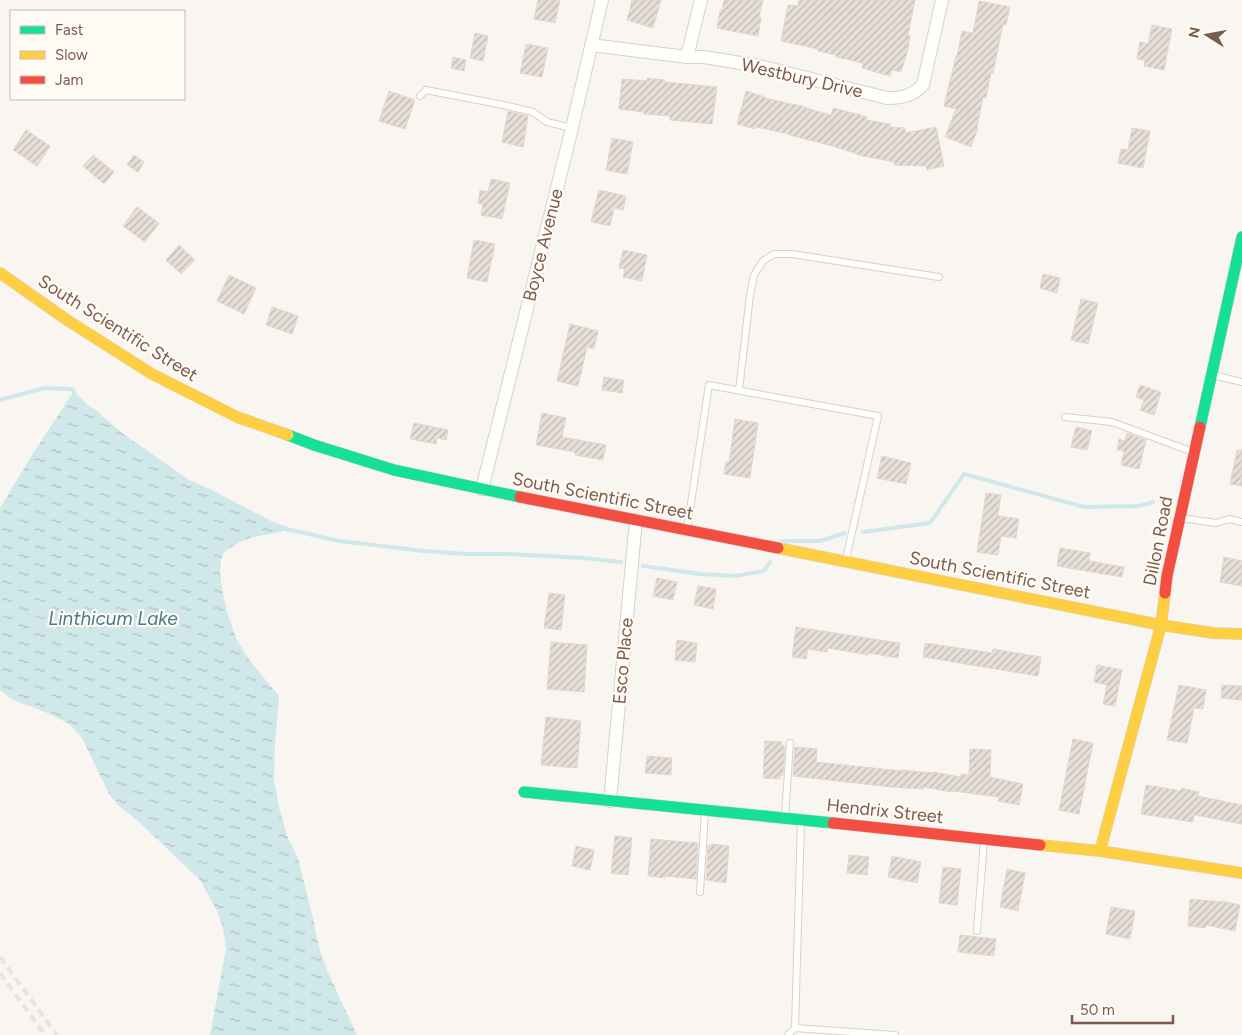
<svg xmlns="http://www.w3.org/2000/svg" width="1242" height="1035" font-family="Figtree,sans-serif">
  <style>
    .water { fill: url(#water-ripples) }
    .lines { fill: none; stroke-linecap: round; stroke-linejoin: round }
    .stream { stroke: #d0e8ea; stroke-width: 4 }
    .building { fill: url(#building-hatch); stroke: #e2d8d2 }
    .lane-casing { stroke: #d7d1cb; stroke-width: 8 }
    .street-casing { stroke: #d7d1cb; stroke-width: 14 }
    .fast-casing { stroke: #d9d2cb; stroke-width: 12 }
    .slow-casing { stroke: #d9d2cb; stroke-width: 12 }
    .jam-casing { stroke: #d9d2cb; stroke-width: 12 }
    .lane { stroke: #fefefd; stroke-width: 6 }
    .street { stroke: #fefefd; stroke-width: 12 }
    .fast { stroke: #16e098; stroke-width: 11 }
    .slow { stroke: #ffcf43; stroke-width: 11 }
    .jam { stroke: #f24e42; stroke-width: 11 }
    .rail { stroke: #e6e3e7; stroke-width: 4; stroke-dasharray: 8 5; stroke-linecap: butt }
    .labels { text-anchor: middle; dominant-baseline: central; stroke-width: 4.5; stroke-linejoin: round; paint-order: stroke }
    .street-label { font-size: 18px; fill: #7a5c4d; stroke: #fffaf3 }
    .water-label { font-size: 19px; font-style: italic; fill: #437c86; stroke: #fffaf3 }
  </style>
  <defs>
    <pattern id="water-ripples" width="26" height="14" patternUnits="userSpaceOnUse" patternTransform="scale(1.25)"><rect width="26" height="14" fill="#d0e8ea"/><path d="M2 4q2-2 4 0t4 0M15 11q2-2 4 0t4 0" fill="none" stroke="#aebfc0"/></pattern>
    <pattern id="building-hatch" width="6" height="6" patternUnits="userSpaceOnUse" patternTransform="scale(1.25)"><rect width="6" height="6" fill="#e6ded7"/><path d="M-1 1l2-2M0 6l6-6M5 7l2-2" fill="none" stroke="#bfb7b1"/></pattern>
  </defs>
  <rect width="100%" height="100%" fill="#f9f5f0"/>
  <!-- water -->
  <path class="water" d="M 74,391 L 88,405 L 97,411 L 122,433 L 189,480 L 212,490 L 271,521 L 287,527 L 281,532 L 253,537 L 240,542 L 224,552 L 221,560 L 220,573 L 222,589 L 227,612 L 236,638 L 250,661 L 279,696 L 275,744 L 274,780 L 279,807 L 287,836 L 298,858 L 314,922 L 317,940 L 326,968 L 357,1035 L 210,1035 L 226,949 L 223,928 L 217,911 L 200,880 L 138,821 L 119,806 L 109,794 L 82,738 L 69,724 L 50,714 L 11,699 L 0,690 L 0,508 L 32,455 Z"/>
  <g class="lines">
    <!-- stream -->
    <path class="stream" d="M 0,400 L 44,388 L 71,389 L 74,391 L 74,394
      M 282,528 L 339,541 L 424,551 L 465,554 L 506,554 L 584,558 L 621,562
      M 863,532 L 930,523 L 964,474 L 1084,507 L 1138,506 L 1153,502
      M 781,541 L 820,541 L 845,533
      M 643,566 L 700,574 L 735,576 L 764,571 L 770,562"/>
  </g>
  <!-- building -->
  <path class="building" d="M 538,0 L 560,0 L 555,23 L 534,19 Z
    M 632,0 L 661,0 L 653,28 L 627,20 Z
    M 724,0 L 763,0 L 759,17 L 761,18 L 758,36 L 717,28 L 720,10 L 722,10 Z
    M 799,0 L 915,0 L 908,35 L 910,36 L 908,49 L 901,72 L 892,70 L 890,76 L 862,68 L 863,63 L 836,57 L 836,55 L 818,51 L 818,49 L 781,41 L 788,5 L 798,6 Z
    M 979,1 L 1010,7 L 1006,25 L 1003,24 L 993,73 L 991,73 L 986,98 L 983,97 L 977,128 L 978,128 L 971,147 L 945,137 L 956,109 L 944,106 L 956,56 L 957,56 L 962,31 L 973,33 Z
    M 1152,25 L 1172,29 L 1164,70 L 1144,66 L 1145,60 L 1137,59 L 1140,42 L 1148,44 Z
    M 475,33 L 488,36 L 483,61 L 470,58 Z
    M 526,44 L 548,48 L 542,77 L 520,73 Z
    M 453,57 L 466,60 L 464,71 L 451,68 Z
    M 647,78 L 665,80 L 665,82 L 717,87 L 712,124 L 670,120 L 670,116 L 644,114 L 644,112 L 619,109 L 622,79 L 647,81 Z
    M 389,91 L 415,100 L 405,129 L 379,121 Z
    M 746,91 L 765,97 L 764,98 L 806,107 L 806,108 L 831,115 L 833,108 L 857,114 L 867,117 L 866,120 L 890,124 L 890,127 L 905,128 L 905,133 L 936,127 L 944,166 L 927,170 L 926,166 L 894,165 L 895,162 L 863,156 L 833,146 L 789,135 L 789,134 L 756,127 L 755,129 L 737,124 Z
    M 508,111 L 528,116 L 523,147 L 502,142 Z
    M 1132,128 L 1150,131 L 1143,168 L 1118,163 L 1121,149 L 1128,150 Z
    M 26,130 L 50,146 L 37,166 L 13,150 Z
    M 612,138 L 633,142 L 627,174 L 606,170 Z
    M 93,155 L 114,172 L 104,184 L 83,166 Z
    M 134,155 L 144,162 L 138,172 L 127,165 Z
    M 491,179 L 510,183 L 502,219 L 481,215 L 483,204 L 478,203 L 480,190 L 488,192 Z
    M 599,190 L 626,196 L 623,210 L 614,208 L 610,226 L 591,222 Z
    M 137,207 L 159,223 L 145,242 L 123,226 Z
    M 474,240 L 495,244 L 487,282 L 467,278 Z
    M 179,245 L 195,260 L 181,274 L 166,260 Z
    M 623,250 L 647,255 L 642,281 L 623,277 L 625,269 L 619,268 Z
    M 1043,274 L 1060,278 L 1057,293 L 1040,288 Z
    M 229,275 L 256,288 L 244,314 L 217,301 Z
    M 1081,299 L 1098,303 L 1088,344 L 1071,340 Z
    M 272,307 L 298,316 L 292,334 L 266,325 Z
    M 570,324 L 598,331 L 594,349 L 587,347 L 578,386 L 557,381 Z
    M 604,377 L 624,380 L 622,393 L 602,390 Z
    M 1140,385 L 1161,392 L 1154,415 L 1140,410 L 1144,400 L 1136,397 Z
    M 542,413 L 566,418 L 562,437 L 606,445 L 603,460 L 575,455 L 575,452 L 536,445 Z
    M 735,419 L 758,423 L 750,478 L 724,474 L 726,462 L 729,462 Z
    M 414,423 L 448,430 L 446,440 L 437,438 L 436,444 L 410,439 Z
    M 1076,427 L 1092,431 L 1087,450 L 1071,447 Z
    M 1127,433 L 1146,440 L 1139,469 L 1121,465 L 1124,451 L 1117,450 L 1119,439 L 1125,441 Z
    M 1237,450 L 1242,450 L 1242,486 L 1230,484 Z
    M 882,456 L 911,463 L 906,484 L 877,478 Z
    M 986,493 L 1001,495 L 998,516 L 1019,519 L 1016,538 L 1001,536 L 998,555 L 977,552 Z
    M 1060,548 L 1090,553 L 1089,561 L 1124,567 L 1122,577 L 1057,566 Z
    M 1224,557 L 1242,561 L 1242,586 L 1220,582 Z
    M 657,578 L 677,582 L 673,600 L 653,596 Z
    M 698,586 L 716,589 L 713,609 L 694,605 Z
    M 549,593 L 565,595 L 561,630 L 544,628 Z
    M 796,627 L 900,643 L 898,658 L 869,653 L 868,655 L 828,648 L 827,652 L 808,649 L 806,659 L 792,657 Z
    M 677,640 L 697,643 L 695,662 L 675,660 Z
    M 551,642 L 587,645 L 584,692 L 547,689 Z
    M 925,643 L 992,653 L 993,649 L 1041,657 L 1038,676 L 923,657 Z
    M 1097,665 L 1122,670 L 1115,706 L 1103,704 L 1107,685 L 1094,682 Z
    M 1179,685 L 1206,690 L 1203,709 L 1194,708 L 1187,743 L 1167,740 Z
    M 1222,685 L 1242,686 L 1242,700 L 1221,698 Z
    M 546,717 L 581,721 L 577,768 L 541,765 Z
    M 1073,739 L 1093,743 L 1079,814 L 1059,810 Z
    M 765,741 L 782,742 L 782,746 L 785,746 L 783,775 L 781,775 L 780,779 L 763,778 Z
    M 795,747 L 817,749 L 816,762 L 902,771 L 902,770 L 933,773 L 933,772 L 960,777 L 961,774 L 969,775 L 970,749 L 991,750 L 990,777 L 1023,784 L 1019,805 L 998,801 L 999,797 L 953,791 L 952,792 L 923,787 L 923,789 L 891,787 L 793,776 Z
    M 647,756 L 672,758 L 671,775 L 645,773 Z
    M 1146,785 L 1181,791 L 1181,788 L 1199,792 L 1198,796 L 1242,805 L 1242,824 L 1194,815 L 1193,822 L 1141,814 Z
    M 615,836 L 632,838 L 628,875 L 611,873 Z
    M 651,839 L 698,843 L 696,879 L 665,876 L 665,878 L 648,876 Z
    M 712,844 L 729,846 L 726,883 L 706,880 L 708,845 L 712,845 Z
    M 576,846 L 594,850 L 590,870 L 572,866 Z
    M 849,855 L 869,857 L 867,875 L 847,873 Z
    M 892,856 L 921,862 L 917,883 L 888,877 Z
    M 943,867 L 961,869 L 957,905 L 939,903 Z
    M 1007,869 L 1025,873 L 1018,911 L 1000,907 Z
    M 1190,899 L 1222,902 L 1222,901 L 1240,905 L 1235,931 L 1206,925 L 1205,928 L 1188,926 Z
    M 1111,907 L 1135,911 L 1130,939 L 1106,934 Z
    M 960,935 L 996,939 L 994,956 L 958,952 Z"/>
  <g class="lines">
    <!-- lane casing -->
    <g class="lane-casing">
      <path id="lane" d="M 420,96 L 426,90 L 503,105 L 533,112 L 547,122 L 572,128
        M 1213,375 L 1242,382
        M 739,390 L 750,295 L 754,275 L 763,261 L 774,254 L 792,254 L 939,277
        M 1065,417 L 1112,422 L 1193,452
        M 1181,518 L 1216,523 L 1229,519 L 1242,522
        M 687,529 L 709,385 L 878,416 L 846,559
        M 785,816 L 790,743
        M 801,821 L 795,1028 L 895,1035
        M 700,892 L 705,811
        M 977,931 L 984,840
        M 788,1035 L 795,1028"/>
    </g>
    <!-- street casing -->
    <g class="street-casing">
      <path id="street" d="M 591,45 L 687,57 L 704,57 L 759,66 L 887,98 C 902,98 912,96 923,85 L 942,0
        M 687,57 L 701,0
        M 482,489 L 572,128 L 602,0
        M 610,801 L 636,520"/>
    </g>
    <!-- fast casing -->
    <g class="fast-casing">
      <path id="fast" d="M 1200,427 L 1242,237
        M 288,435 L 314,445 L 394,470 L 520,497
        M 524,792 L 833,823"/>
    </g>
    <!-- slow casing -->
    <g class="slow-casing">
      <path id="slow" d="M 0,273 L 67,320 L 152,374 L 237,417 L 288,435
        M 778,548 L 1161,625 L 1213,633 L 1242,634
        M 1040,845 L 1100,851 L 1242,873
        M 1100,851 L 1161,625 L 1165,593"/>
    </g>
    <!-- jam casing -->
    <g class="jam-casing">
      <path id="jam" d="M 520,497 L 778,548
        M 1165,593 L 1167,576 L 1200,427
        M 833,823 L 1040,845"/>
    </g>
    <!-- lane -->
    <use href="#lane" class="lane"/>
    <!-- street -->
    <use href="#street" class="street"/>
    <!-- fast -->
    <use href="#fast" class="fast"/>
    <!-- slow -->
    <use href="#slow" class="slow"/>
    <!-- jam -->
    <use href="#jam" class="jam"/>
    <!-- rail -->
    <path class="rail" d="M 0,957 L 57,1035
      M 0,973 L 45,1035"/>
  </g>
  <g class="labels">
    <!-- street labels -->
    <g class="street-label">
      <text transform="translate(802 78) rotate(13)">Westbury Drive</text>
      <text transform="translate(543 245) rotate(-76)">Boyce Avenue</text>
      <text transform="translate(118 328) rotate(32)">South Scientific Street</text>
      <text transform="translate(603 496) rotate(11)">South Scientific Street</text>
      <text transform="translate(1158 541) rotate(-79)">Dillon Road</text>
      <text transform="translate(1000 575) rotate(11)">South Scientific Street</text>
      <text transform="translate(623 661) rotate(-85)">Esco Place</text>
      <text transform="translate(885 811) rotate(6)">Hendrix Street</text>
    </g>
    <!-- water labels -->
    <g class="water-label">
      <text x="113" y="618">Linthicum Lake</text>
    </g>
  </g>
  <!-- legend -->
  <rect x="10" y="10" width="175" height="90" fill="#fffaf3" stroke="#cabbb1"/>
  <rect x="20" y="26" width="25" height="8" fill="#16e098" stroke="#cabbb1"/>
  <text x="55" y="35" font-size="15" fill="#7a5c4d">Fast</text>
  <rect x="20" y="51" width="25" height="8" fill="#ffcf43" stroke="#cabbb1"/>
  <text x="55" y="60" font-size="15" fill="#7a5c4d">Slow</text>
  <rect x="20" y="76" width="25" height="8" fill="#f24e42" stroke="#cabbb1"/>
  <text x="55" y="85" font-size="15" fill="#7a5c4d">Jam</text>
  <!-- north arrow -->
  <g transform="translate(1207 35) rotate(281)" stroke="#fffaf3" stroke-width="4" paint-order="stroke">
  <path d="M0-4L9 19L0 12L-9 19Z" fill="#7a5c4d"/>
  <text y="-8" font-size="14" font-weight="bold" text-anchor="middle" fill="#7a5c4d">N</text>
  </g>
  <!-- scale -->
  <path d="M1072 1015v8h101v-8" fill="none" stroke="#7a5c4d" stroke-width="2.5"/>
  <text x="1080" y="1015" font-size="15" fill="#7a5c4d" stroke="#fffaf3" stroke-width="4" paint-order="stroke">50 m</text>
</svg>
